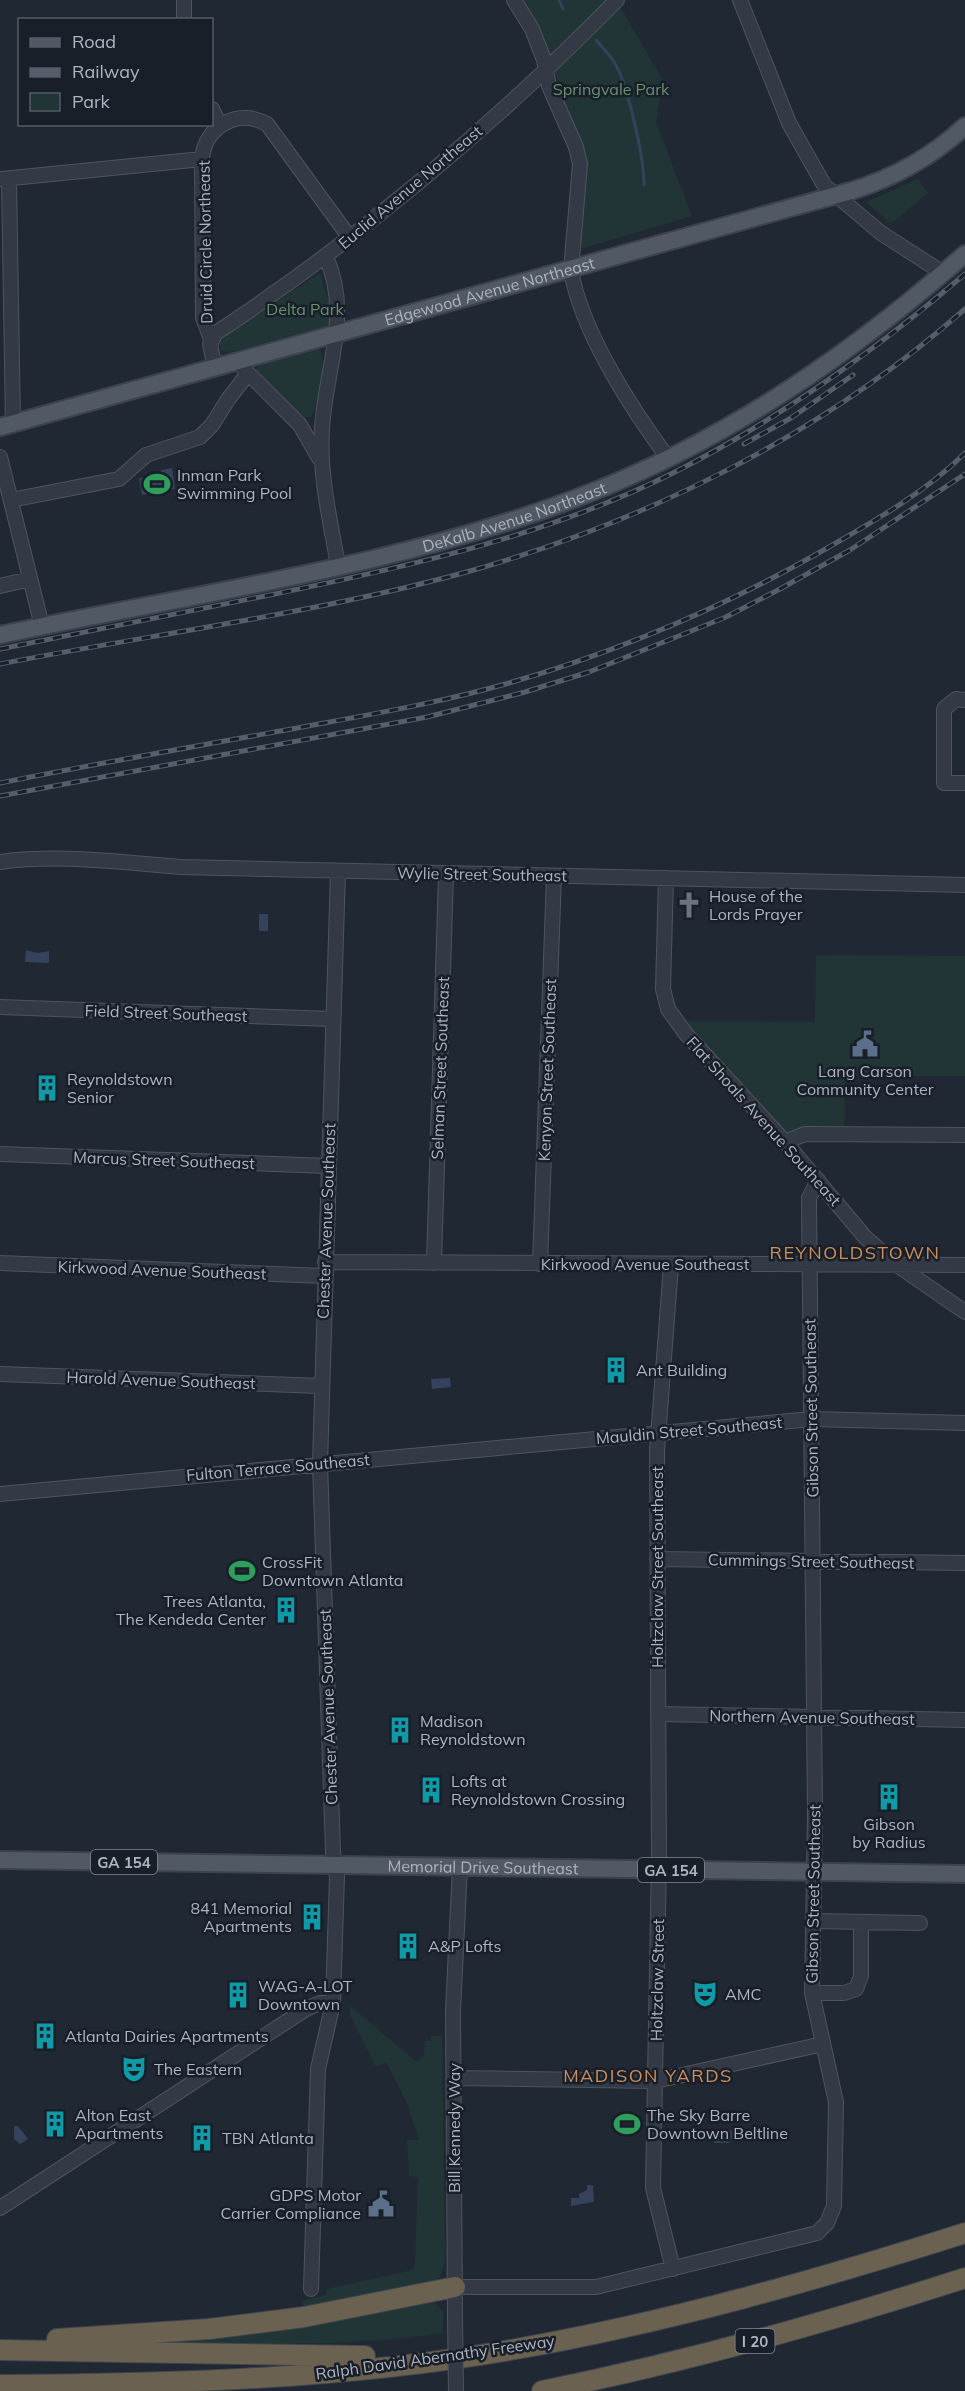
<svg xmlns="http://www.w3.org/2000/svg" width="965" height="2391" font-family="Mulish,sans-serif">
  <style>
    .green { fill: #223536 }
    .water { fill: #34435b }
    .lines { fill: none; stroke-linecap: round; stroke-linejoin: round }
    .stream { stroke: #34435b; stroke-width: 3 }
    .minor-casing { stroke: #4d5560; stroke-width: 16 }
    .major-casing { stroke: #3c434e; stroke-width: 20 }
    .highway-casing { stroke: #3d454f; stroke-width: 22 }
    .minor { stroke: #333a45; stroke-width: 14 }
    .major { stroke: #515965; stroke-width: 16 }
    .highway { stroke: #6b6150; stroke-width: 20 }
    .rail-casing { stroke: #555e6c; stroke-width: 5 }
    .rail { stroke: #191f29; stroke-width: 3; stroke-dasharray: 9; stroke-linecap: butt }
    .minor-bridge-casing { stroke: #4d5560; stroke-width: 16; stroke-linecap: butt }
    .minor-bridge { stroke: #333a45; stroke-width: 14 }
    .labels { text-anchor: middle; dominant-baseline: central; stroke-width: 5; stroke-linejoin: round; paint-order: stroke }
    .shield { fill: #191f29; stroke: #818894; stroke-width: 1.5 }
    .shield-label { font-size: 15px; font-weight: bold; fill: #adb5c2 }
    .park-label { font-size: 16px; fill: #669170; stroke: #191f29 }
    .street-label { font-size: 16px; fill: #adb5c2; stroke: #191f29 }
    .poi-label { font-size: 16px; fill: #adb5c2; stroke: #191f29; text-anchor: start }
    .neighbourhood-label { font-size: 18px; letter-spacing: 1.5px; fill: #cd8f5d; stroke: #191f29 }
  </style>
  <rect width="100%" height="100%" fill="#202834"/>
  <!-- green -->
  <path class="green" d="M 523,0 L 616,0 L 663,80 L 656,122 L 692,216 L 580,249 C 581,223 585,196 583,170 C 582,147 538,15 523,0 Z
    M 918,179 L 928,193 L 891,224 L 866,202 Z
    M 320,273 L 329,303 L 329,326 L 230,352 L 221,351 L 219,344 L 225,336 Z
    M 319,349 C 327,356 319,408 311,417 L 304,417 L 256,375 L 256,370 L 261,363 Z
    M 816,955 L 965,956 L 965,1076 L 845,1076 L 844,1135 L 777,1134 L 685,1021 L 815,1022 Z
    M 350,2006 L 417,2062 L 424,2055 L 425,2041 L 431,2041 L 431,2036 L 442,2036 L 445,2262 L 440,2277 L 430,2285 L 304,2310 L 302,2301 L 326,2295 L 327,2289 L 413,2270 L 415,2263 L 418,2177 L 409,2176 L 407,2140 L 419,2140 L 406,2101 L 386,2062 L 376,2067 L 350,2015 Z
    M 432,2300 L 443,2312 L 443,2333 C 333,2349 221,2343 111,2342 Z"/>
  <!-- water -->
  <path class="water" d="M 172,468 L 175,489 L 142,495 L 139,478 L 161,475 L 161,470 Z
    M 259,914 L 268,914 L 268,931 L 259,931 Z
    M 26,950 L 37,953 L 49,951 L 49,963 L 25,962 Z
    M 450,1378 L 451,1387 L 432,1389 L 431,1379 Z
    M 14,2126 L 18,2126 L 28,2139 L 20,2144 L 14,2139 Z
    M 719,2130 L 738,2131 L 738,2139 L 729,2139 L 729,2143 L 714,2143 L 714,2136 L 718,2136 Z
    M 587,2185 L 593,2185 L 594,2202 L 571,2206 L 571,2198 L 579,2198 L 579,2194 L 587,2190 Z"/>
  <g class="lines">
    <!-- stream -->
    <path class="stream" d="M 559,0 L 563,9
      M 596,40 C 602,47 609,54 614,62 C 628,84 644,158 644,185"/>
    <!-- minor casing -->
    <g class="minor-casing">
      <path id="minor" d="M 514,0 L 532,29 L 544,60 L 549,86 L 576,147 L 580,164 L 571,270 C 581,331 631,408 668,458
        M 740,0 L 789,123 L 824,185 L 881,233 L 943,273
        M 184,20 L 184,0
        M 212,109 L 220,126
        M 2,179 L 202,159
        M 9,179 L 13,424
        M 326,257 C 352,314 325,370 322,429 C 319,474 330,520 338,565
        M 211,339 L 203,318 L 202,159 C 205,126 238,108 267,124 L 350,238
        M 215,368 L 210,344 L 216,333 C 361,237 495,124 617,0
        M 243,368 L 300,425 L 319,458
        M 0,457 L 42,626
        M 11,500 L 119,479 L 146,455 L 200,437 L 212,425 L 229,398 L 247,375
        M 0,586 L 30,579
        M 965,700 L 956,699 L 944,709 L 944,783 L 965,783
        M 0,862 C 60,854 120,862 181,867 L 965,885
        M 666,878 L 663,989 L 668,1009 L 686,1034 L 785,1142 L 865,1237 L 897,1265 L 965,1312
        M 0,1007 L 332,1019
        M 785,1142 L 805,1134 L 965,1135
        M 0,1154 L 328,1166
        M 325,1262 L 965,1265
        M 0,1263 L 325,1276
        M 434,1263 L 446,874
        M 540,1264 L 554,876
        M 671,1265 L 657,1451 L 659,1859 L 653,2188 L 673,2269
        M 0,1374 L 321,1386
        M 0,1494 L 812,1419 L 965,1423
        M 657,1559 L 965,1563
        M 658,1714 L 965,1720
        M 813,1921 L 920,1923
        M 812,1993 L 844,1993 L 856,1989 L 861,1976 L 861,1922
        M 454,2078 L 655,2081 L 823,2044
        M 0,2208 L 306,2009 L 320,2003 L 333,2003
        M 455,2287 L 596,2287 L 817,2233 L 827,2223 L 834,2206 L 836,2102 L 812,1993 L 815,1813 L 809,1198 L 818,1180
        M 311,2289 L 318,2069 L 333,2003 L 337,1876 L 333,1852 L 320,1463 L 338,871
        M 455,2316 L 453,2011 L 460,1866"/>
    </g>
    <!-- major casing -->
    <g class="major-casing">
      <g id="major">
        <path id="s1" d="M 0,427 L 851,191 C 893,178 933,156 965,126"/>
        <path id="s2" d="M 0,635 C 196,593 399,567 587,494 C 727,440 853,353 965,254"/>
        <path id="s3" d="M 0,1860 L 965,1874"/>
      </g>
    </g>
    <!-- highway casing -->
    <g class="highway-casing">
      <path id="highway" d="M 57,2339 L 209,2329 L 304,2317 L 455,2287
        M 0,2350 L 365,2356
        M 0,2385 C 172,2384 346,2379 516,2349 C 669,2322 817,2280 965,2233
        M 542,2391 C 685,2362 826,2323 965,2278"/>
    </g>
    <!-- minor -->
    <use href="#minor" class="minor"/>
    <!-- major -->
    <use href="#major" class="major"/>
    <!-- highway -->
    <use href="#highway" class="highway"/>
    <!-- rail casing -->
    <g class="rail-casing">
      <path id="rail" d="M 744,444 L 791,418 L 853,375
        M 0,649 C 90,631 180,613 270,595 C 407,567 547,536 673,473 C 780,419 875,351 965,274
        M 0,664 C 154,634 312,614 463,573 C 646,522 822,435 965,309
        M 0,783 C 95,764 191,747 286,730 C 361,716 436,704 509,683 C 616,652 719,609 815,555 C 867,525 923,495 965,453
        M 0,796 L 427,717 L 525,692 L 589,672 L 726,617 L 780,589 L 850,550 L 965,474"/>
    </g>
    <!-- rail -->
    <use href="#rail" class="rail"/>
    <!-- minor-bridge casing -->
    <g class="minor-bridge-casing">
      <path id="minor-bridge" d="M 455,2316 L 456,2391"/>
    </g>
    <!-- minor-bridge -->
    <use href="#minor-bridge" class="minor-bridge"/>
  </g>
  <!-- icons -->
  <defs>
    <g id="stadium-bare" transform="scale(2.07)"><path d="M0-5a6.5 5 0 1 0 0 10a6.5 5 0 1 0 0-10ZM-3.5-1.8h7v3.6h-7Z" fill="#2e9e5b" stroke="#191f29" stroke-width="2.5" paint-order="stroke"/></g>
    <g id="church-bare" transform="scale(2.07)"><path d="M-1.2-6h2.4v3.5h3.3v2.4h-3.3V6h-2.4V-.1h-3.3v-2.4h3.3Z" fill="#6b7280" stroke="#191f29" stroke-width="2.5" paint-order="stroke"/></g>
    <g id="civic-bare" transform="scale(2.07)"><path d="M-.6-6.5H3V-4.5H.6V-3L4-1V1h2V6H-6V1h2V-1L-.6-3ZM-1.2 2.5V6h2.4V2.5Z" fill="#5c6f8a" stroke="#191f29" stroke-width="2.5" paint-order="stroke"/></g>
    <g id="building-bare" transform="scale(2.07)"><path d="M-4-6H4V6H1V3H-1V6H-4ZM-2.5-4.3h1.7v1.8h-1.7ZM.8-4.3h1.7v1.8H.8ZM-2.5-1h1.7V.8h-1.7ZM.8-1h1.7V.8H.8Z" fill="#0f9aa8" stroke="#191f29" stroke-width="2.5" paint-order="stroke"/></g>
    <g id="theatre-bare" transform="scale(2.07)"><path d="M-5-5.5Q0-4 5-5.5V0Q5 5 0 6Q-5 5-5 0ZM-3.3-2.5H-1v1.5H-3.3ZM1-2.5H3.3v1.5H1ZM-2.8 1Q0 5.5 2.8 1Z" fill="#0f9aa8" stroke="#191f29" stroke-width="2.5" paint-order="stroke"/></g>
  </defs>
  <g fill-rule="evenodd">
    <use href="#stadium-bare" x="157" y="484"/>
    <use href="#church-bare" x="689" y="905"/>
    <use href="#civic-bare" x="865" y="1044"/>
    <use href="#building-bare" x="47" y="1088"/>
    <use href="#building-bare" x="616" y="1370"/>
    <use href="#stadium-bare" x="242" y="1571"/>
    <use href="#building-bare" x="286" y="1610"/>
    <use href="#building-bare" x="400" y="1730"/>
    <use href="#building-bare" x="431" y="1790"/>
    <use href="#building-bare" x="889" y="1797"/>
    <use href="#building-bare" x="312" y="1917"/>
    <use href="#building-bare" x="408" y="1946"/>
    <use href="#theatre-bare" x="705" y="1994"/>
    <use href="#building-bare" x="238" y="1995"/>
    <use href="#building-bare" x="45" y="2036"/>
    <use href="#theatre-bare" x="134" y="2069"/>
    <use href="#building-bare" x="55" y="2124"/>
    <use href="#stadium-bare" x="627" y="2124"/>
    <use href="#building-bare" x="202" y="2138"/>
    <use href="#civic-bare" x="381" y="2204"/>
  </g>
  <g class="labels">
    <!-- shield labels -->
    <g class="shield">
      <rect x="91" y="1850" width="66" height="24" rx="4.5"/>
      <rect x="638" y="1858" width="66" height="24" rx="4.5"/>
      <rect x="735.5" y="2329" width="39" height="24" rx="4.5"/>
    </g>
    <g class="shield-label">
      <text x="124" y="1862">GA 154</text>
      <text x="671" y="1870">GA 154</text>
      <text x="755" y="2341">I 20</text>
    </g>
    <!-- park labels -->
    <g class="park-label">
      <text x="611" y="89">Springvale Park</text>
      <text x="305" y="309">Delta Park</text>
    </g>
    <!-- street labels -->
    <g class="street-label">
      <text transform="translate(410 187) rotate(-40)">Euclid Avenue Northeast</text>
      <text transform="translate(205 242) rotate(-91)">Druid Circle Northeast</text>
      <text stroke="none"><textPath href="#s1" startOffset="508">Edgewood Avenue Northeast</textPath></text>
      <text stroke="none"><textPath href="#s2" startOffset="528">DeKalb Avenue Northeast</textPath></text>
      <text transform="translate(482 874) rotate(1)">Wylie Street Southeast</text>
      <text transform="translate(166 1013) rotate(2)">Field Street Southeast</text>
      <text transform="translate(440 1068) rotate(-88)">Selman Street Southeast</text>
      <text transform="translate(547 1070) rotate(-88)">Kenyon Street Southeast</text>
      <text transform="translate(764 1121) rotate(48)">Flat Shoals Avenue Southeast</text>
      <text transform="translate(164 1160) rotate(2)">Marcus Street Southeast</text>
      <text transform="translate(326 1221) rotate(-88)">Chester Avenue Southeast</text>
      <text x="645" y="1264">Kirkwood Avenue Southeast</text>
      <text transform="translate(162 1270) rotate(2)">Kirkwood Avenue Southeast</text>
      <text transform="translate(161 1380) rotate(2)">Harold Avenue Southeast</text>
      <text transform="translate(811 1408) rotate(-91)">Gibson Street Southeast</text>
      <text transform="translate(689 1430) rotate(-5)">Mauldin Street Southeast</text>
      <text transform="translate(278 1467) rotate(-5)">Fulton Terrace Southeast</text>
      <text transform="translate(811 1561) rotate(1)">Cummings Street Southeast</text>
      <text transform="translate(657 1567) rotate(-90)">Holtzclaw Street Southeast</text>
      <text transform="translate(328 1707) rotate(-92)">Chester Avenue Southeast</text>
      <text transform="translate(812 1717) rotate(1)">Northern Avenue Southeast</text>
      <text stroke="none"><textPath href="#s3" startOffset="483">Memorial Drive Southeast</textPath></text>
      <text transform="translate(813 1894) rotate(-89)">Gibson Street Southeast</text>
      <text transform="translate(657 1980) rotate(-89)">Holtzclaw Street</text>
      <text transform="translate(454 2128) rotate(-90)">Bill Kennedy Way</text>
      <text transform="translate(435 2357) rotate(-8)">Ralph David Abernathy Freeway</text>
    </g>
    <!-- poi labels -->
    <g class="poi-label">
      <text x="177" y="475">Inman Park<tspan x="177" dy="18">Swimming Pool</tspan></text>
      <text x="709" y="896">House of the<tspan x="709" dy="18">Lords Prayer</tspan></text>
      <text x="865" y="1071" text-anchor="middle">Lang Carson<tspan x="865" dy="18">Community Center</tspan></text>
      <text x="67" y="1079">Reynoldstown<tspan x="67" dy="18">Senior</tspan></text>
      <text x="636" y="1370">Ant Building</text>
      <text x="262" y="1562">CrossFit<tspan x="262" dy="18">Downtown Atlanta</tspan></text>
      <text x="266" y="1601" text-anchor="end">Trees Atlanta,<tspan x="266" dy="18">The Kendeda Center</tspan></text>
      <text x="420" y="1721">Madison<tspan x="420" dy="18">Reynoldstown</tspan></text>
      <text x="451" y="1781">Lofts at<tspan x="451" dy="18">Reynoldstown Crossing</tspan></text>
      <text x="889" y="1824" text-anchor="middle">Gibson<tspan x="889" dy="18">by Radius</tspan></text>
      <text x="292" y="1908" text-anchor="end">841 Memorial<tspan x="292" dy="18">Apartments</tspan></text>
      <text x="428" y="1946">A&amp;P Lofts</text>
      <text x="258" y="1986">WAG-A-LOT<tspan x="258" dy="18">Downtown</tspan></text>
      <text x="725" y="1994">AMC</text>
      <text x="65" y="2036">Atlanta Dairies Apartments</text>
      <text x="154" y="2069">The Eastern</text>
      <text x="75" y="2115">Alton East<tspan x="75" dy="18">Apartments</tspan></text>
      <text x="647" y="2115">The Sky Barre<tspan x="647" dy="18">Downtown Beltline</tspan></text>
      <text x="222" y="2138">TBN Atlanta</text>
      <text x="361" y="2195" text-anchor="end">GDPS Motor<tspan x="361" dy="18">Carrier Compliance</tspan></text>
    </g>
    <!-- neighbourhood labels -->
    <g class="neighbourhood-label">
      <text x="855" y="1252">REYNOLDSTOWN</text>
      <text x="648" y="2075">MADISON YARDS</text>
    </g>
  </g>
  <!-- legend -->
  <rect x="18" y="18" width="195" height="108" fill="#191f29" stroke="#545b66" stroke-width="1.5"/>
  <rect x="30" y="38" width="30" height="9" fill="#515965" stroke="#545b66" stroke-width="1.5"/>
  <text x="72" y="48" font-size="18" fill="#adb5c2">Road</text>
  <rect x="30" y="68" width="30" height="9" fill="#555e6c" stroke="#545b66" stroke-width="1.5"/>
  <text x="72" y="78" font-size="18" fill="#adb5c2">Railway</text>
  <rect x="30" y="93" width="30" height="18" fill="#223536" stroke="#545b66" stroke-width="1.5"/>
  <text x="72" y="108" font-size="18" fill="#adb5c2">Park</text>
</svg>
